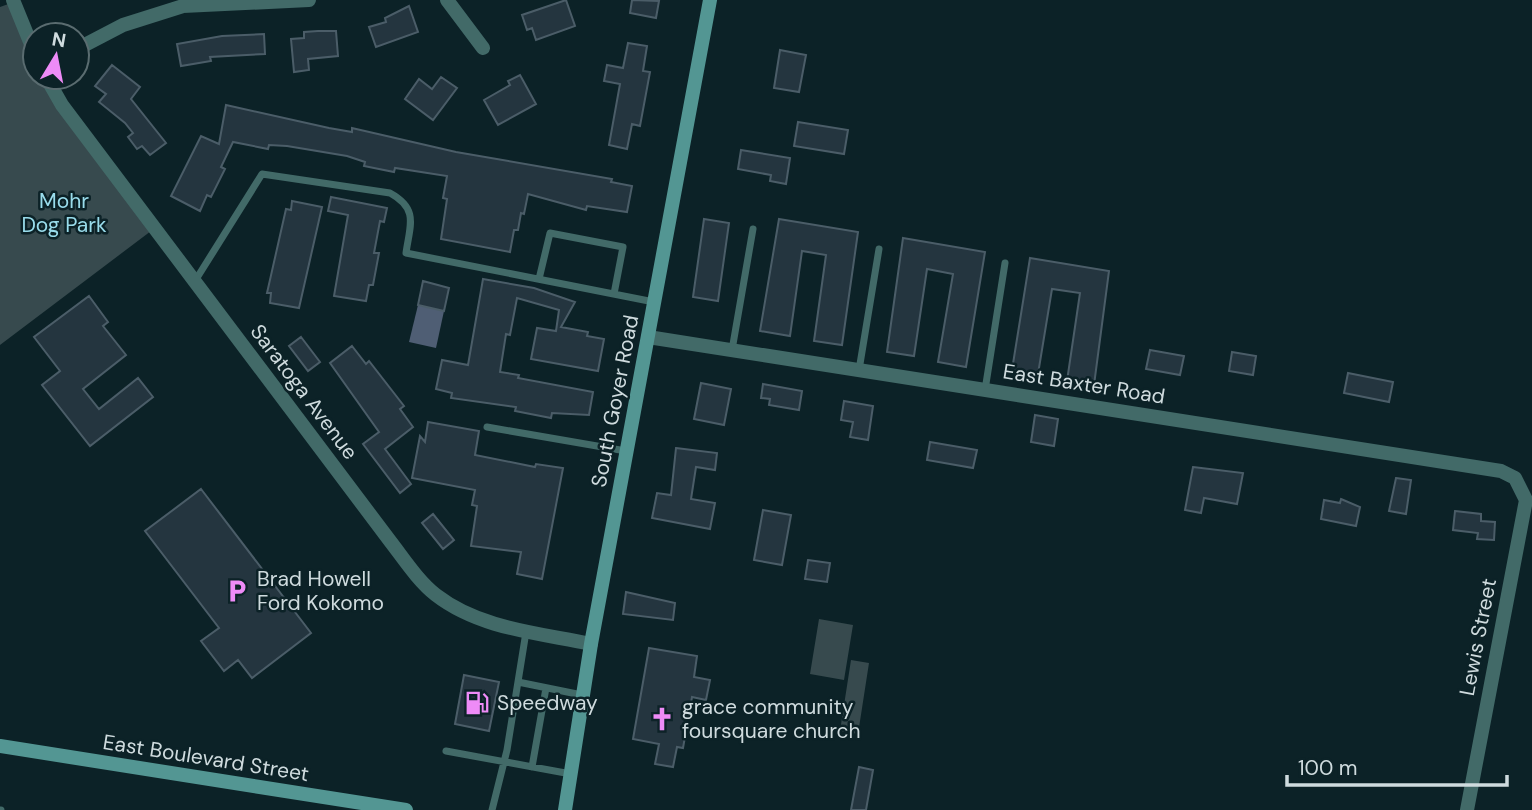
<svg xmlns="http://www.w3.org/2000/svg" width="1532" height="810" font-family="'DM Sans',sans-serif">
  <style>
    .green { fill: #374a4e }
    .water { fill: #4f5e74 }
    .building { fill: #24353f; stroke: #4b5d68; stroke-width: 2 }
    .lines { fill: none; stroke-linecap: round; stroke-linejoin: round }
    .lane { stroke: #426a68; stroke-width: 7 }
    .street { stroke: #426a68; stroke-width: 14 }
    .secondary { stroke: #539693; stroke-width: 14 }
    .labels { text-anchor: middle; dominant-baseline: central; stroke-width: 5; stroke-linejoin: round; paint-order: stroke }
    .park-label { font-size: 21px; fill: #99dceb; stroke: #0c2227 }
    .street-label { font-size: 21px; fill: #cfdbde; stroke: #0c2227 }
    .poi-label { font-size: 21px; fill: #cfdbde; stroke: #0c2227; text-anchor: start }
  </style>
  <rect width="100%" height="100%" fill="#0c2227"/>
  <!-- green -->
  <path class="green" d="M 14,2 L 35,54 L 35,77 L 46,77 L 155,228 L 0,345 L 0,7 Z
    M 819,619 L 853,625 L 844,680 L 810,674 Z
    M 851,660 L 869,663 L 858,734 L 840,731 Z"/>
  <!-- water -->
  <path class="water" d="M 418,305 L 444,311 L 436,348 L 409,342 Z"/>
  <!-- building -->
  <path class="building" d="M 566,0 L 575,26 L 536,40 L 532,28 L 527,30 L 522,15 Z
    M 632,0 L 659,1 L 656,18 L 630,13 Z
    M 409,6 L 418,32 L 376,47 L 369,27 L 386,22 L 385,18 Z
    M 318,31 L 336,31 L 338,56 L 308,59 L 309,70 L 294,72 L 291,39 L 304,38 L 304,32 Z
    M 264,34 L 265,54 L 210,57 L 211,61 L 181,66 L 177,44 L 222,36 Z
    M 628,43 L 647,46 L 643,71 L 650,72 L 640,126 L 632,124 L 627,149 L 609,145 L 620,84 L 604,81 L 607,65 L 623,68 Z
    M 780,50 L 806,55 L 799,92 L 774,88 Z
    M 112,65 L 140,87 L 131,99 L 166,143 L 150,155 L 142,146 L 137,149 L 128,137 L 133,133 L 125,123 L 99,102 L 106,94 L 95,86 Z
    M 520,75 L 536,104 L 498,125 L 484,100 L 510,85 L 508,81 Z
    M 441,77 L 457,88 L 433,120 L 405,99 L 419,79 L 432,89 Z
    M 226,105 L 329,128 L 352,132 L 352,128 L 456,152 L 612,179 L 611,182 L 632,186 L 627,212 L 587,206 L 586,210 L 528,194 L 524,214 L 521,213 L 518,230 L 514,230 L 510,252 L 441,239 L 447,199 L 443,198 L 447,176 L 395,168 L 394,172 L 364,166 L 365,162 L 347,156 L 287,146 L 269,145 L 268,149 L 233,142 L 221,167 L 225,169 L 211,197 L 207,195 L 200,211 L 171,196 L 201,136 L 219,144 Z
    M 798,122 L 848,130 L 844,154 L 794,146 Z
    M 741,150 L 790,158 L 786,184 L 770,181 L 771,175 L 738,169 Z
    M 331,197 L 387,208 L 384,222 L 380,221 L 374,253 L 379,253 L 373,285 L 369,285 L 366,301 L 334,296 L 348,215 L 328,211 Z
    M 292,201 L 322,207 L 299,308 L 270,303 L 271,293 L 267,293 L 286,209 L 291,210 Z
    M 704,219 L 729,223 L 718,301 L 693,297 Z
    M 779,219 L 858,232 L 842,345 L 814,341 L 826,255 L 802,251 L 790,336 L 760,331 Z
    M 903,238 L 985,252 L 966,367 L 938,362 L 953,274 L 927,269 L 914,356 L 887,352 Z
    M 1030,258 L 1109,271 L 1094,385 L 1067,381 L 1080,293 L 1052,289 L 1038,374 L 1012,370 Z
    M 483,279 L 534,288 L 575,302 L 561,327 L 588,332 L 587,336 L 604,339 L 598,371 L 531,359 L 537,328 L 556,331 L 559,310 L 517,298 L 510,335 L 506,334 L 500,372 L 519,375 L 518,378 L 593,392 L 589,415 L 552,413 L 551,418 L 515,411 L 516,407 L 451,398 L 452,393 L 436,389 L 442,360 L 468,365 Z
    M 423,281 L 449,288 L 444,311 L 418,305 Z
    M 89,296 L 108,322 L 103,326 L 126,355 L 83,389 L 99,409 L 138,378 L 153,397 L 90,446 L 42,385 L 60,371 L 34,337 Z
    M 301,337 L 320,362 L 308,371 L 289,346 Z
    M 352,346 L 366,364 L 369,361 L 404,406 L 400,409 L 413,427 L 385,449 L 411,484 L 400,493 L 363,444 L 379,432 L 330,363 Z
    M 1150,350 L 1184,356 L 1180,375 L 1146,369 Z
    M 1232,352 L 1256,356 L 1253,375 L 1229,371 Z
    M 1348,373 L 1393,382 L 1389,402 L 1344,393 Z
    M 701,383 L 731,389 L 724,425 L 694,419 Z
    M 763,384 L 802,391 L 799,410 L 769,405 L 770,399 L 761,398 Z
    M 844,401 L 873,406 L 868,440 L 850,437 L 853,422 L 841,420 Z
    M 1035,415 L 1058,419 L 1054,446 L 1031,442 Z
    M 428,422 L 479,431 L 475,455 L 535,467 L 536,464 L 563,468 L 542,579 L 517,574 L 521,552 L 471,546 L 477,506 L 472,505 L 475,490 L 412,478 L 420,436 L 425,442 Z
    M 930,442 L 977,450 L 973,468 L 927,460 Z
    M 676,448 L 717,453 L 715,470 L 696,467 L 691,499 L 715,503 L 710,529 L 652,518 L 657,493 L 671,495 Z
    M 1193,467 L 1243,473 L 1237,504 L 1204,498 L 1201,513 L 1185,510 Z
    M 1396,478 L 1411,480 L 1406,514 L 1389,511 Z
    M 201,489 L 311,633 L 252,678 L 238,660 L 224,671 L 201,641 L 219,628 L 145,531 Z
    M 1341,499 L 1360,507 L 1356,526 L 1321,519 L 1324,500 L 1340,503 Z
    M 763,510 L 791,515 L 782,565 L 754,560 Z
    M 1455,511 L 1481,514 L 1481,521 L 1495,522 L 1494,540 L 1477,539 L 1478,533 L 1453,530 Z
    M 433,514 L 454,540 L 443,549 L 422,523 Z
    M 808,560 L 830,563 L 827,582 L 805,579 Z
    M 626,592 L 675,603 L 673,620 L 623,614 Z
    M 649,648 L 697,656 L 694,677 L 710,680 L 706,700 L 692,697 L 683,748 L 677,747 L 673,767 L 655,764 L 659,744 L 633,739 Z
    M 464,675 L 499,682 L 489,731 L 455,724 Z
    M 859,767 L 873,770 L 866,810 L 851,810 Z"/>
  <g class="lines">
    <!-- lane -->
    <path class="lane" d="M 539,279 L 550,233 L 623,247 L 614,294
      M 195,281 L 262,174 L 390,193 C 419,209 410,225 406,253 L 654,302
      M 732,350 L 753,229
      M 859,370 L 879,249
      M 985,390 L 1005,263
      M 487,427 L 626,451
      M 518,682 L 582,695
      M 446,751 L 571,774
      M 532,767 L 546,688
      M 0,810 L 1,810
      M 492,810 L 507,750 L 526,632"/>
    <!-- street -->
    <path class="street" d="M 13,0 L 35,54
      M 447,0 L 483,48
      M 77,49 L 123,25 L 183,6 L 309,0
      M 46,77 L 62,105 L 390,541 C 404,559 418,581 436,595 C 480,629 539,633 591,644
      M 648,337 L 1501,471 L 1515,478 L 1526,500 L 1467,810"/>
    <!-- secondary -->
    <path class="secondary" d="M 0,746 L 406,810
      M 565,810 L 591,644 L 710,0"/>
  </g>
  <!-- icons -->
  <defs>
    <g id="parking-bare" transform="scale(1.89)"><path d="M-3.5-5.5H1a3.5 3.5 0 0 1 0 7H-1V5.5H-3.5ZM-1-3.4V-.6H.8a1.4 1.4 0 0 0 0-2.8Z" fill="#ee8bf7" stroke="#0c2227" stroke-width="2.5" paint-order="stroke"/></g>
    <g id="fuel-bare" transform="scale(1.89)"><path d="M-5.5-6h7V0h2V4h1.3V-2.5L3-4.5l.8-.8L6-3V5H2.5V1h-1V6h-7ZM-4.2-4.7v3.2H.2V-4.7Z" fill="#ee8bf7" stroke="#0c2227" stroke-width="2.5" paint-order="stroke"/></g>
    <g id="church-bare" transform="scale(1.89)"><path d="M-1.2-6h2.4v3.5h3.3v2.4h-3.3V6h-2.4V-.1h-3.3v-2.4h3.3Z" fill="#ee8bf7" stroke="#0c2227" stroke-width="2.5" paint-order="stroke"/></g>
  </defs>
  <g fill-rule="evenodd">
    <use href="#parking-bare" x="237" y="591"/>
    <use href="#fuel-bare" x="477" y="703"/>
    <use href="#church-bare" x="662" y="719"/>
  </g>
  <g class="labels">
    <!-- park labels -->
    <g class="park-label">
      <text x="64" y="201">Mohr<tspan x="64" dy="24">Dog Park</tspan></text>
    </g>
    <!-- street labels -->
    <g class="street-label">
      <text transform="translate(1084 384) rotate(9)">East Baxter Road</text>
      <text transform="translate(304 392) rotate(53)">Saratoga Avenue</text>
      <text transform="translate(615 401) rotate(-79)">South Goyer Road</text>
      <text transform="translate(1478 637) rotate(-79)">Lewis Street</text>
      <text transform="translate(206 758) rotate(9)">East Boulevard Street</text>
    </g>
    <!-- poi labels -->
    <g class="poi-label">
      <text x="257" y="579">Brad Howell<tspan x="257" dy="24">Ford Kokomo</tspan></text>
      <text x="497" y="703">Speedway</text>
      <text x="682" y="707">grace community<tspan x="682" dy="24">foursquare church</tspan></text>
    </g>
  </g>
  <!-- north arrow -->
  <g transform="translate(56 56) rotate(10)"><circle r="33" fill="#0c2227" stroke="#5a6c70" stroke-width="2"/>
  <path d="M0-5L12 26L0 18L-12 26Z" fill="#ee8bf7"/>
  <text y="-10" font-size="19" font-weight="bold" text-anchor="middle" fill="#cfdbde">N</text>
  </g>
  <!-- scale -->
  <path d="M1287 775v10h220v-10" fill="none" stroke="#cfdbde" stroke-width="3.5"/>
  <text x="1298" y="775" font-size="21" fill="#cfdbde" stroke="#0c2227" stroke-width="5" paint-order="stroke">100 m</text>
</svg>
